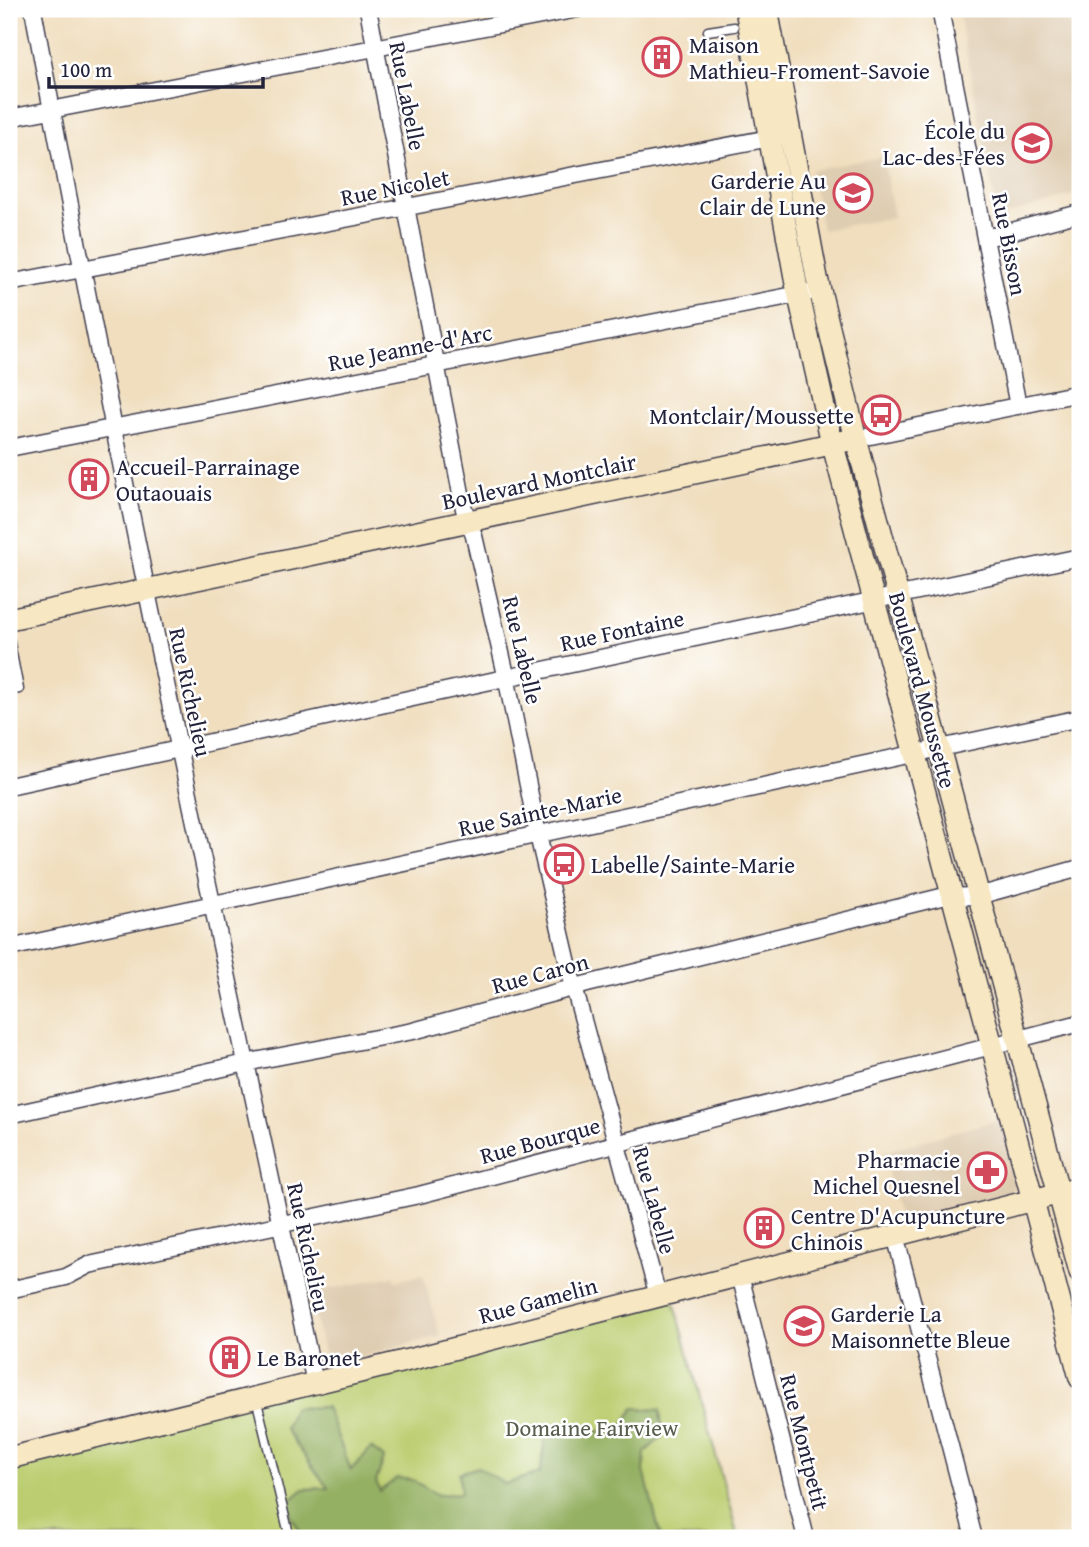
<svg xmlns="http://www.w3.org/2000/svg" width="1089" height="1547" font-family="'Gentium Book Plus',serif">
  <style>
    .built { fill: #dfcdb2 }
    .green { fill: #bbcd6f; stroke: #6e7855; stroke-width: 2 }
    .forest { fill: #94b062; stroke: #5b694e; stroke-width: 2 }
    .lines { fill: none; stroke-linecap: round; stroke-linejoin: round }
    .lane-casing { stroke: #413e4f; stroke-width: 11 }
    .street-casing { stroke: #413e4f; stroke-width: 19 }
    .secondary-casing { stroke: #413e4f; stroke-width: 24 }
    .lane { stroke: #fff; stroke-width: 8 }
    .street { stroke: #fff; stroke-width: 16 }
    .secondary { stroke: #f7e8c3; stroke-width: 21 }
    .labels { text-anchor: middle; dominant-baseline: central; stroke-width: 5; stroke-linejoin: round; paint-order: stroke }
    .poi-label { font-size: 23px; fill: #22223b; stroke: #fff; text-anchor: start }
    .street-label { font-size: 23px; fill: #22223b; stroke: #fff }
    .park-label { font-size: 23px; fill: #585e4d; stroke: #fff }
  </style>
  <rect width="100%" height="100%" fill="#fff"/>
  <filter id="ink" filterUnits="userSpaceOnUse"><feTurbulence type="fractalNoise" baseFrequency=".0143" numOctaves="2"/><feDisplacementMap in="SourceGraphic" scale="14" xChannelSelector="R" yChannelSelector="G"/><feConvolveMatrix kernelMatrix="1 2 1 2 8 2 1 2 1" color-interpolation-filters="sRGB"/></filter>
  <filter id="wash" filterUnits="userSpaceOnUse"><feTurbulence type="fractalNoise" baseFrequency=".00686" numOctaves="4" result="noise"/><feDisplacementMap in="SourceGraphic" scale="28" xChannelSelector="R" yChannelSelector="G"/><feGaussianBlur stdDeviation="1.57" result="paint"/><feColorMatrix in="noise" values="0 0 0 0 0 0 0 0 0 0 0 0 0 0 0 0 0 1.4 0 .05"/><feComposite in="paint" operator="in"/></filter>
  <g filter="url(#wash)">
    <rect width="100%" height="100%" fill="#f0debe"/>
    <!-- built -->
    <path class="built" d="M 958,9 L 1080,9 L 1080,193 L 998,217 Z
      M 883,157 L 894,217 L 822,230 L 811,170 Z
      M 1000,1119 L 1017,1182 L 1011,1192 L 900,1220 L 883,1152 Z
      M 423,1275 L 440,1336 L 343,1361 L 336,1361 L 323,1352 L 309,1293 L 394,1276 L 395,1281 Z"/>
    <!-- green -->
    <path class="green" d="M 672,1293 L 738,1538 L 9,1538 L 9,1458 Z"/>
    <!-- forest -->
    <path class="forest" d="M 326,1407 L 351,1470 L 371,1448 L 384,1458 L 376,1482 L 380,1491 L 397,1478 L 412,1480 L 438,1495 L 461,1493 L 459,1473 L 478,1467 L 505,1484 L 540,1473 L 545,1438 L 564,1431 L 620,1431 L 634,1408 L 660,1410 L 663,1436 L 645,1452 L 644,1471 L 661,1538 L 304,1538 L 291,1516 L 288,1502 L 304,1489 L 328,1488 L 285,1429 L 293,1408 Z"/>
  </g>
  <g filter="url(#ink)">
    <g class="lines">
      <!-- lane casing -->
      <g class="lane-casing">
        <path id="lane" d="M 708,31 L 734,27
          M 9,638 L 19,689 L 9,691
          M 256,1398 L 290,1538"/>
      </g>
      <!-- street casing -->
      <g class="street-casing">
        <path id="street" d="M 33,9 C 118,469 216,926 315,1383
          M 368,9 L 464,509 L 474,536 L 504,666 L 538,835 L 571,976 L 658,1296
          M 940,9 L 1018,406
          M 9,118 L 578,9
          M 986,238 L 1080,213
          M 9,283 L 780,136
          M 856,439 L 1080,393
          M 9,448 L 820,290
          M 9,786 L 491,681 L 1080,557
          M 9,948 L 1080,718
          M 9,1115 L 260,1060 L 413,1031 L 587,984 L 941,897 L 978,896 L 1080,868
          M 895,1235 L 974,1538
          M 740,1275 L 806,1538
          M 9,1290 L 66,1277 L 89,1265 L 419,1195 L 1080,1023"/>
      </g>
      <!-- secondary casing -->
      <g class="secondary-casing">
        <path id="secondary" d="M 746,9 L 796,283 L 830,434 L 1080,1378
          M 767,9 L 817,278 L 856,439 L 1080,1272
          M 9,619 L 845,441
          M 9,1458 L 433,1354 L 1080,1188"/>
      </g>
      <!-- lane -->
      <use href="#lane" class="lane"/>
      <!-- street -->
      <use href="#street" class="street"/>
      <!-- secondary -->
      <use href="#secondary" class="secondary"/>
    </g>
  </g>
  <!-- icons -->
  <defs>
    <g id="building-ring" transform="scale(2.0125)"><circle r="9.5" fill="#fff" stroke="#d1495b" stroke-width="1.5"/><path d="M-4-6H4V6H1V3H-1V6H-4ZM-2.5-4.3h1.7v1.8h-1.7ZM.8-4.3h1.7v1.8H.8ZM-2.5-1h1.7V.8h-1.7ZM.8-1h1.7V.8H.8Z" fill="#d1495b"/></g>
    <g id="school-ring" transform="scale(2.0125)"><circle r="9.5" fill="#fff" stroke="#d1495b" stroke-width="1.5"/><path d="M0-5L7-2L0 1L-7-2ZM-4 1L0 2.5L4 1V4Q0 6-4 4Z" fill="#d1495b"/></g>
    <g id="bus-ring" transform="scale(2.0125)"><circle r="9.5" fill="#fff" stroke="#d1495b" stroke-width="1.5"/><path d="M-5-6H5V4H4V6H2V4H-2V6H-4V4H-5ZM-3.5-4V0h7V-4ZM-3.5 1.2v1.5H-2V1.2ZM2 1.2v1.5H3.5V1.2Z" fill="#d1495b"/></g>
    <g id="pharmacy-ring" transform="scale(2.0125)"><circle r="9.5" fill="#fff" stroke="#d1495b" stroke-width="1.5"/><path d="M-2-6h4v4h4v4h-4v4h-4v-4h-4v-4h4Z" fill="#d1495b"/></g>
  </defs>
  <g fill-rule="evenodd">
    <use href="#building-ring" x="662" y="57"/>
    <use href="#school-ring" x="1032" y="143"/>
    <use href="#school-ring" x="853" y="193"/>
    <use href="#bus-ring" x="881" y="415"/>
    <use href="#building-ring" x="89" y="479"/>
    <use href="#bus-ring" x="564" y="864"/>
    <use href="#pharmacy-ring" x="987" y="1172"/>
    <use href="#building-ring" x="764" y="1228"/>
    <use href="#school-ring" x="804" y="1326"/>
    <use href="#building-ring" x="230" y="1357"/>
  </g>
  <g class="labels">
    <!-- poi labels -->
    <g class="poi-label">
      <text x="689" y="44">Maison<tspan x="689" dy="26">Mathieu-Froment-Savoie</tspan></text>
      <text x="1005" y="130" text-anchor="end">École du<tspan x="1005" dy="26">Lac-des-Fées</tspan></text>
      <text x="826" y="180" text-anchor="end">Garderie Au<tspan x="826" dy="26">Clair de Lune</tspan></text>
      <text x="854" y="415" text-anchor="end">Montclair/Moussette</text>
      <text x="116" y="466">Accueil-Parrainage<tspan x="116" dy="26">Outaouais</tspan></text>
      <text x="591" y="864">Labelle/Sainte-Marie</text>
      <text x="960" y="1159" text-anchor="end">Pharmacie<tspan x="960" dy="26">Michel Quesnel</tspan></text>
      <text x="791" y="1215">Centre D'Acupuncture<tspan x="791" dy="26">Chinois</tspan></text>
      <text x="831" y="1313">Garderie La<tspan x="831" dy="26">Maisonnette Bleue</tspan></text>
      <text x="257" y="1357">Le Baronet</text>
    </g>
    <!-- street labels -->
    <g class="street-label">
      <text transform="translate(408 96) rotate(79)">Rue Labelle</text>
      <text transform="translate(395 187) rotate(-11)">Rue Nicolet</text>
      <text transform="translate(1010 244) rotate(79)">Rue Bisson</text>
      <text transform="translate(410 347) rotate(-11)">Rue Jeanne-d'Arc</text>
      <text transform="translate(539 481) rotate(-12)">Boulevard Montclair</text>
      <text transform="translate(622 630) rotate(-12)">Rue Fontaine</text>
      <text transform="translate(523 650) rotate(77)">Rue Labelle</text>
      <text transform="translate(923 690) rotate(75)">Boulevard Moussette</text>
      <text transform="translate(191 692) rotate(78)">Rue Richelieu</text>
      <text transform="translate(540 811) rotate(-12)">Rue Sainte-Marie</text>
      <text transform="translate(540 973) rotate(-15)">Rue Caron</text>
      <text transform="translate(540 1140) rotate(-15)">Rue Bourque</text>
      <text transform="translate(655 1200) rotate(75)">Rue Labelle</text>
      <text transform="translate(309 1247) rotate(78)">Rue Richelieu</text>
      <text transform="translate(538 1300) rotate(-15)">Rue Gamelin</text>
      <text transform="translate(805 1442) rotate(76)">Rue Montpetit</text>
    </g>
    <!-- park labels -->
    <g class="park-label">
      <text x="592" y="1427">Domaine Fairview</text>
    </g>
  </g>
  <!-- margin -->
  <rect width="1089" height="1547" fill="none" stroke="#fff" stroke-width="35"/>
  <!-- scale -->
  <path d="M49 77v10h214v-10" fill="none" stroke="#22223b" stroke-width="3.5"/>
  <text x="60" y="77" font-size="21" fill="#22223b" stroke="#ffffff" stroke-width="5" paint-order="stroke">100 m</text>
</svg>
